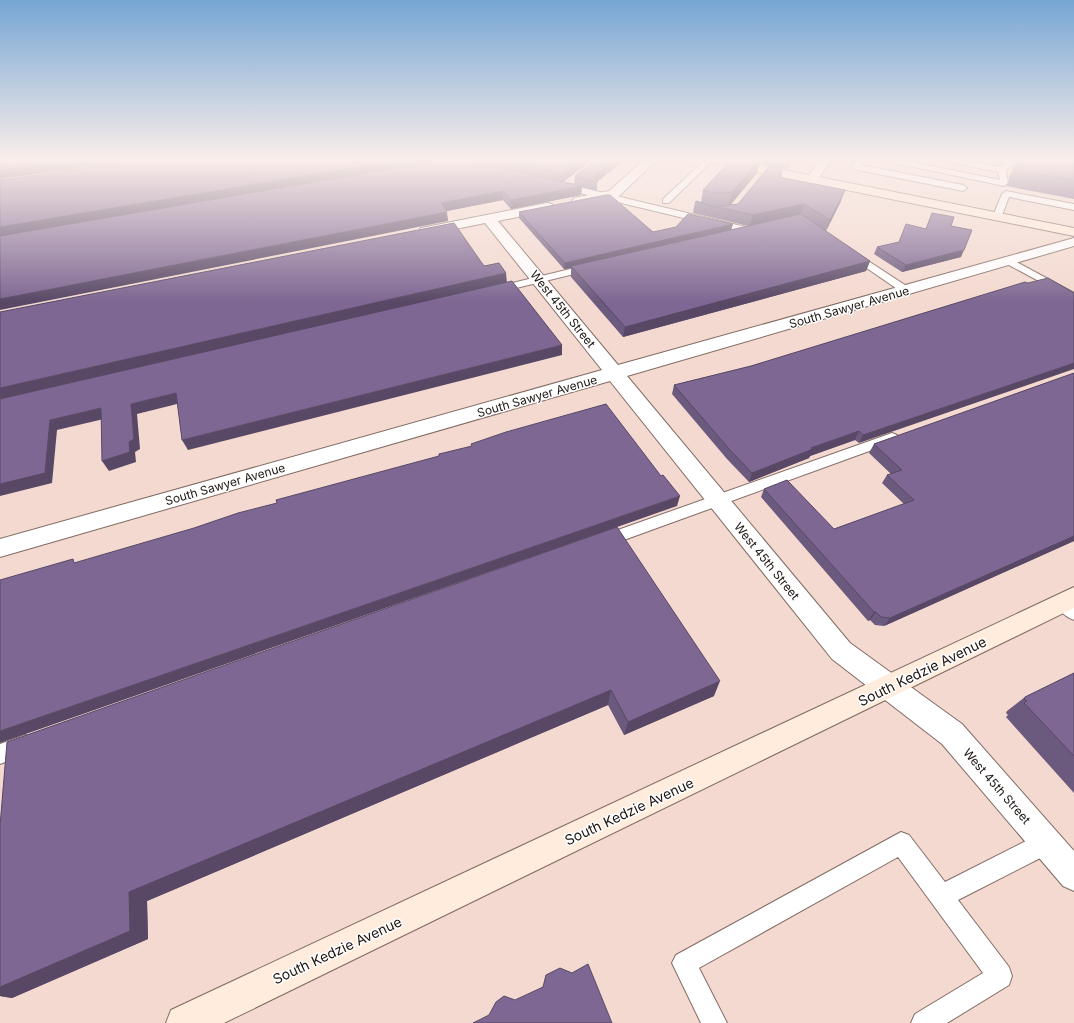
<svg xmlns="http://www.w3.org/2000/svg" width="1074" height="1023" font-family="Inter,sans-serif">
  <style>
    .lines { fill: none; stroke-linecap: round; stroke-linejoin: round }
    .service-casing { stroke: #816b63; stroke-width: 2 }
    .minor-casing { stroke: #816b63; stroke-width: 2 }
    .secondary-casing { stroke: #816b63; stroke-width: 2 }
    .service { fill: #fff; fill-rule: evenodd }
    .minor { fill: #fff; fill-rule: evenodd }
    .secondary { fill: #ffecdc; fill-rule: evenodd }
    .wall { fill: #6c597e; fill-rule: evenodd }
    .shaded-wall { fill: #584866 }
    .building { fill: #7e6792; stroke: #584866 }
    .labels { text-anchor: middle; dominant-baseline: central; stroke-width: 3; stroke-linejoin: round; paint-order: stroke }
    .street-label { font-size: 12px; fill: #1c1411; stroke: #fff }
    .near-street-label { font-size: 14px; fill: #1c1411; stroke: #fff }
  </style>
  <rect width="100%" height="100%" fill="#f3d9d0"/>
  <g class="lines">
    <!-- service casing -->
    <g class="service-casing">
      <path id="service" d="M 706,159 L 714,159 L 669,203 L 663,203 L 663,199 Z
        M 856,159 L 864,159 L 861,165 L 963,185 L 967,188 L 963,191 L 853,169 L 852,167 Z
        M 882,159 L 896,159 L 1000,180 L 998,172 L 945,161 L 941,159 L 955,159 L 1000,167 C 1008,159 1025,158 1036,159 L 1010,167 L 1006,170 L 1008,183 L 1004,186 L 886,161 Z
        M 562,183 L 750,228 L 755,231 L 750,234 L 559,188 L 559,184 Z
        M 1006,191 L 1074,204 L 1074,210 L 1009,197 L 1001,218 L 995,218 L 993,216 L 1002,194 Z
        M 853,251 L 911,289 L 912,291 L 911,293 L 903,293 L 849,256 L 848,254 Z
        M 1011,259 L 1074,293 L 1074,300 L 1007,264 L 1006,262 Z
        M 591,264 L 595,265 L 596,267 L 595,269 L 496,293 L 491,290 L 492,288 Z
        M 892,433 L 897,435 L 899,438 L 897,441 L 610,545 L 604,547 L 598,545 L 596,541 L 598,537 Z
        M 1063,596 L 1074,603 L 1074,620 C 1066,617 1059,611 1055,603 L 1057,598 Z
        M 25,735 L 32,738 L 35,745 L 32,752 L 0,764 L 0,744 Z
        M 901,832 L 909,835 L 945,882 L 1038,835 L 1046,832 L 1054,835 L 1057,843 L 1054,851 L 958,900 L 1009,967 L 1012,976 L 1009,985 L 947,1023 L 911,1023 L 915,1014 L 983,973 L 898,857 L 699,968 L 727,1023 L 701,1023 L 672,963 L 676,955 Z"/>
    </g>
    <!-- minor casing -->
    <g class="minor-casing">
      <path id="minor" d="M 645,159 L 658,159 L 618,197 L 579,205 L 572,201 L 574,198 L 609,191 Z
        M 820,159 L 832,159 L 816,182 L 808,182 L 806,179 Z
        M 547,203 L 552,204 L 554,207 L 552,210 L 498,221 L 618,365 L 1074,238 L 1074,246 L 627,376 L 850,643 L 962,724 L 1074,851 L 1074,891 L 1063,886 L 942,744 L 832,659 L 610,381 L 0,557 L 0,539 L 602,370 L 485,223 L 426,235 L 421,234 L 419,231 L 421,228 L 426,227 Z"/>
    </g>
    <!-- secondary casing -->
    <g class="secondary-casing">
      <path id="secondary" d="M 707,159 L 729,159 L 1074,228 L 1074,236 L 713,163 Z
        M 1074,587 L 1074,608 L 224,1023 L 166,1023 L 171,1010 Z"/>
    </g>
    <!-- service -->
    <use href="#service" class="service"/>
    <!-- minor -->
    <use href="#minor" class="minor"/>
    <!-- secondary -->
    <use href="#secondary" class="secondary"/>
  </g>
  <!-- wall -->
  <path class="wall" d="M 149,159 L 594,159 L 563,182 L 574,184 L 575,176 L 597,159 L 626,159 L 597,181 L 597,191 L 582,187 L 581,195 L 511,209 L 503,200 L 446,211 L 448,221 Z
    M 732,159 L 794,159 L 787,169 L 783,168 L 781,177 L 841,201 L 826,231 L 870,261 L 866,271 L 623,337 L 571,277 L 571,268 L 564,269 L 519,218 L 519,212 L 653,232 L 732,230 L 748,226 L 693,213 L 695,202 L 701,202 L 703,190 ZM 759,163 L 770,166 L 738,204 L 731,204 L 757,173 Z
    M 1074,159 L 1074,199 L 1006,186 L 1009,181 L 1009,177 L 1017,161 Z
    M 932,213 L 951,226 L 961,257 L 902,272 L 874,254 L 877,247 L 899,242 L 926,228 Z
    M 1025,282 L 859,443 L 855,440 L 810,456 L 809,458 L 749,482 L 727,459 L 672,394 L 674,385 L 751,366 Z
    M 1074,373 L 1074,541 L 884,626 L 875,625 L 870,620 L 868,621 L 761,497 L 764,489 L 834,529 L 904,504 L 882,483 L 887,475 L 891,474 L 869,453 L 874,444 Z
    M 617,527 L 714,696 L 624,735 L 608,705 L 147,901 L 148,939 L 12,998 L 0,996 L 0,826 Z
    M 1074,673 L 1074,793 L 1006,717 L 1008,715 L 1006,713 L 1007,711 L 1025,697 Z"/>
  <!-- shaded-wall -->
  <path class="shaded-wall" d="M 79,159 L 142,159 L 0,179 L 0,170 Z
    M 406,159 L 446,159 L 444,161 L 0,237 L 0,227 Z
    M 583,159 L 594,159 L 563,182 L 563,174 Z
    M 616,159 L 626,159 L 597,182 L 592,177 Z
    M 760,159 L 757,173 L 728,208 L 732,192 Z
    M 790,159 L 794,159 L 787,169 Z
    M 783,168 L 781,178 L 777,177 Z
    M 582,186 L 581,195 L 511,209 L 511,200 Z
    M 845,190 L 841,201 L 826,231 L 830,220 Z
    M 503,191 L 503,200 L 442,212 L 441,203 Z
    M 804,204 L 800,215 L 750,226 L 753,215 Z
    M 447,212 L 448,221 L 0,310 L 0,299 Z
    M 733,224 L 731,231 L 571,266 L 571,268 L 564,269 L 565,263 Z
    M 964,250 L 961,257 L 902,272 L 906,265 Z
    M 870,261 L 866,271 L 623,337 L 625,327 Z
    M 506,273 L 507,283 L 0,399 L 0,388 Z
    M 562,345 L 562,355 L 188,450 L 182,440 Z
    M 1074,363 L 1074,369 L 859,443 L 863,435 Z
    M 176,393 L 181,403 L 137,414 L 140,449 L 135,452 L 136,462 L 109,471 L 102,461 L 129,442 L 131,404 Z
    M 101,408 L 108,418 L 57,430 L 52,483 L 0,496 L 0,484 L 50,420 Z
    M 859,431 L 855,440 L 810,456 L 809,458 L 749,482 L 752,473 L 811,448 Z
    M 680,496 L 677,506 L 0,743 L 0,731 Z
    M 1074,536 L 1074,541 L 884,626 L 890,618 Z
    M 874,612 L 876,612 L 870,620 L 868,621 Z
    M 720,681 L 714,696 L 624,735 L 628,722 Z
    M 611,690 L 608,705 L 147,901 L 148,939 L 12,998 L 0,996 L 0,987 L 129,892 Z"/>
  <!-- building -->
  <path class="building" d="M 0,159 L 79,159 L 0,170 Z
    M 149,159 L 406,159 L 0,227 L 0,180 Z
    M 448,159 L 464,159 L 582,186 L 511,200 L 503,191 L 441,203 L 447,212 L 0,299 L 0,236 Z
    M 496,159 L 583,159 L 563,174 Z
    M 597,159 L 616,159 L 592,177 L 598,182 L 575,176 Z
    M 732,159 L 760,159 L 732,192 L 715,193 L 703,190 Z
    M 1028,159 L 1074,159 L 1074,180 L 1015,170 L 1018,166 L 1017,161 Z
    M 770,165 L 783,168 L 777,177 L 845,190 L 830,220 L 804,204 L 753,215 L 695,202 L 697,201 L 714,207 L 738,204 Z
    M 606,195 L 610,195 L 653,232 L 676,227 L 688,214 L 733,224 L 565,263 L 519,212 Z
    M 932,213 L 954,217 L 951,226 L 972,230 L 964,250 L 906,265 L 877,247 L 899,242 L 906,224 L 926,229 Z
    M 801,214 L 870,261 L 625,327 L 571,266 Z
    M 454,223 L 484,266 L 499,263 L 506,273 L 0,388 L 0,312 Z
    M 1048,278 L 1074,293 L 1074,363 L 863,435 L 859,431 L 811,448 L 813,449 L 752,473 L 730,450 L 674,385 L 751,366 L 1025,282 L 1028,283 Z
    M 512,281 L 562,345 L 182,440 L 176,393 L 131,404 L 134,439 L 129,442 L 130,452 L 102,461 L 101,408 L 50,420 L 45,473 L 0,484 L 0,399 Z
    M 1074,373 L 1074,536 L 890,618 L 881,617 L 876,612 L 874,612 L 764,489 L 787,480 L 834,529 L 914,500 L 887,475 L 902,470 L 874,444 Z
    M 606,404 L 661,476 L 663,475 L 680,496 L 0,731 L 0,580 L 73,559 L 74,563 L 194,528 L 238,513 L 277,503 L 276,500 L 439,456 L 439,454 L 472,446 L 471,444 L 506,432 Z
    M 617,527 L 720,681 L 628,722 L 611,690 L 129,892 L 130,931 L 0,987 L 0,826 L 7,742 Z
    M 1074,673 L 1074,756 L 1024,703 L 1027,701 L 1024,699 L 1025,697 Z
    M 588,964 L 612,1023 L 473,1023 L 489,1015 L 496,1002 L 504,996 L 515,1000 L 543,987 L 546,975 L 560,968 L 572,973 Z"/>
  <!-- sky -->
  <linearGradient id="sky" x2="0" y2="1"><stop stop-color="#76a6d4"/><stop offset="0.53" stop-color="#faeeea"/><stop offset="1" stop-color="#faeeea" stop-opacity="0"/></linearGradient>
  <rect width="1074" height="302" fill="url(#sky)"/>
  <g class="labels">
    <!-- street labels -->
    <g class="street-label">
      <text transform="translate(849 307) rotate(-16)">South Sawyer Avenue</text>
      <text transform="translate(563 309) rotate(51)">West 45th Street</text>
      <text transform="translate(537 396) rotate(-16)">South Sawyer Avenue</text>
      <text transform="translate(225 484) rotate(-16)">South Sawyer Avenue</text>
      <text transform="translate(767 561) rotate(51)">West 45th Street</text>
      <text transform="translate(997 786) rotate(49)">West 45th Street</text>
    </g>
    <!-- near-street labels -->
    <g class="near-street-label">
      <text transform="translate(922 671) rotate(-26)">South Kedzie Avenue</text>
      <text transform="translate(629 811) rotate(-25)">South Kedzie Avenue</text>
      <text transform="translate(337 950) rotate(-25)">South Kedzie Avenue</text>
    </g>
  </g>
</svg>
